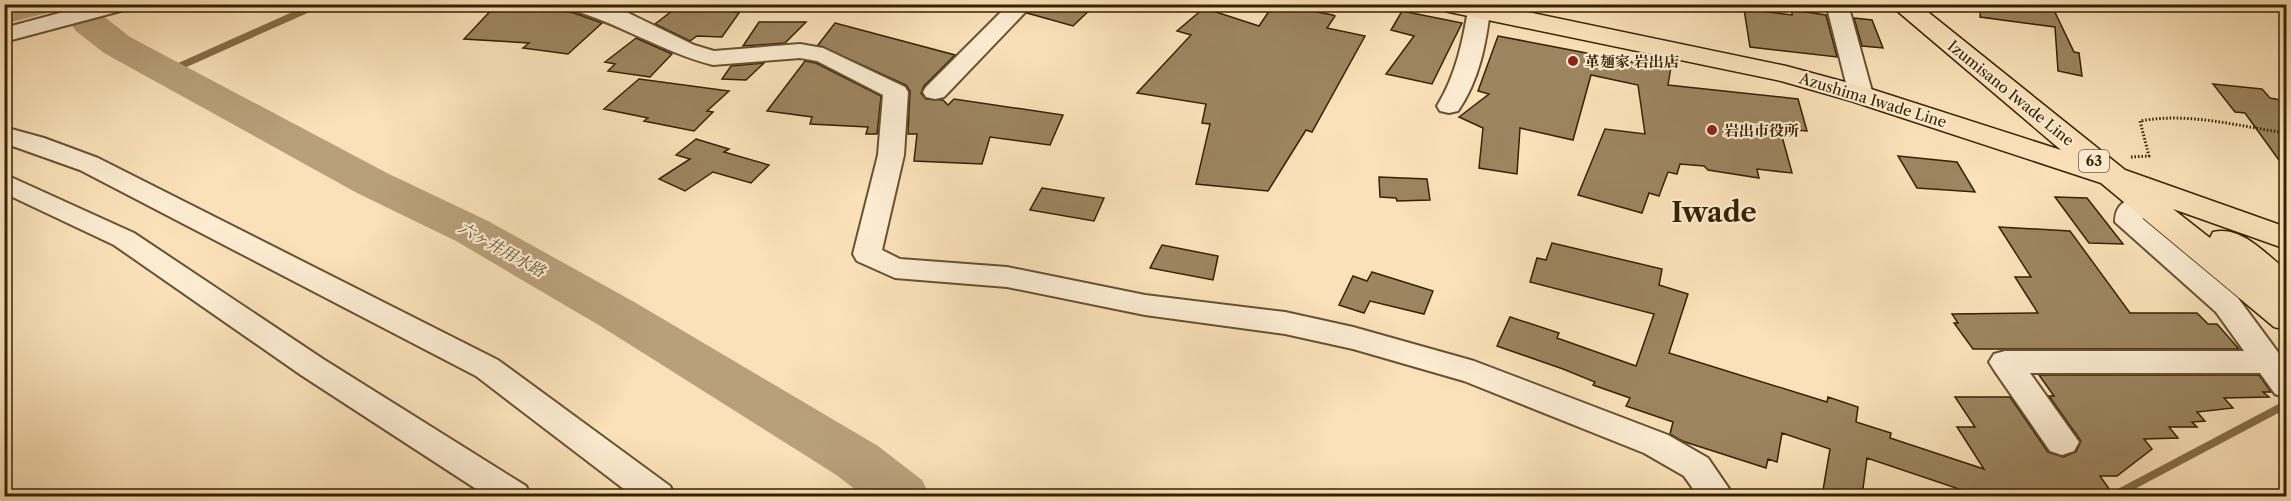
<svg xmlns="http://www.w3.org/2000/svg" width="2291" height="501" font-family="'Libre Caslon Text','Noto Serif JP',serif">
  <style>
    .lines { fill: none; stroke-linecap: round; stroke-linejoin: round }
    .stream-far1 { stroke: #846e49; stroke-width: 7 }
    .stream { stroke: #846e49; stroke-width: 8 }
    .river { fill: #b8a07a; fill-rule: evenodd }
    .building { fill: #9c8560; stroke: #372200; stroke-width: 1.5 }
    .minor-casing { stroke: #68522e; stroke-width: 4 }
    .major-casing { stroke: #372200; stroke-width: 3 }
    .path { stroke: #372200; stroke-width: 3; stroke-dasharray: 1.5 2; stroke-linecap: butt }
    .minor { fill: #fcecd2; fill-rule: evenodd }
    .major { fill: #fae1b9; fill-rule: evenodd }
    .poi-dot { fill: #8f2418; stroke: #fcecd2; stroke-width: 2 }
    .labels { text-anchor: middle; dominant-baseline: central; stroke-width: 4.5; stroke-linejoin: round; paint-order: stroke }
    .shield { fill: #fcecd2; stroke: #725f3f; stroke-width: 1.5 }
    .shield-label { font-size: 14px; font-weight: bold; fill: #372200 }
    .poi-label { font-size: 15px; font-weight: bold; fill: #372200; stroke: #fcecd2; text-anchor: start }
    .street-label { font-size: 15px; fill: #372200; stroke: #fcecd2 }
    .water-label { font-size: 16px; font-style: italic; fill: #644e2b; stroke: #fcecd2 }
    .town-label { font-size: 27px; font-weight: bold; fill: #372200; stroke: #fcecd2 }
  </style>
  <rect width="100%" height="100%" fill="#fae1b9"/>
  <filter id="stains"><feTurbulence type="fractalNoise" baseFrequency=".00333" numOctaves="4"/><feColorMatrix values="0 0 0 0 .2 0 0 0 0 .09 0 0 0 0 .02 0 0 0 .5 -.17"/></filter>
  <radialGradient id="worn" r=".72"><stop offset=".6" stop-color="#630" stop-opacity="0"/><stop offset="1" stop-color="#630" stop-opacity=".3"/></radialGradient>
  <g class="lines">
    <!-- stream-far1 -->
    <path class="stream-far1" d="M 169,71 L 319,4"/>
    <!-- stream -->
    <path class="stream" d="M 2113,496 L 2285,405"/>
    <!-- river -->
    <path class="river" d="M 4,4 L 56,4 L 51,12 L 4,24 Z
      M 89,12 L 102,15 L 130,37 L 387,173 L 488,221 L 636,303 L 878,446 L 922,480 L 930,496 L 863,496 L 838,476 L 602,327 L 456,241 L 357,193 L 104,53 L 76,31 L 70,23 L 76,15 Z"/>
  </g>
  <!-- building -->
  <path class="building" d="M 497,4 L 519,4 L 574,13 L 602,23 L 568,54 L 523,48 L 529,43 L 464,39 Z
    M 681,4 L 704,4 L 739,13 L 722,37 L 697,36 L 690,41 L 655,24 Z
    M 1035,4 L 1096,4 L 1073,26 L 1027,13 Z
    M 1274,4 L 1333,15 L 1335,16 L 1327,28 L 1365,36 L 1312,132 L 1306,130 L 1268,191 L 1196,184 L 1210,124 L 1202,123 L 1206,104 L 1137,93 L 1191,35 L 1177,31 L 1204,8 L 1259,26 Z
    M 1981,4 L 2051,4 L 2074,52 L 2079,53 L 2082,76 L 2058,71 L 2055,27 L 1980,17 Z
    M 1744,9 L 1792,15 L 1792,10 L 1826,15 L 1837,57 L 1750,47 Z
    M 1402,11 L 1462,23 L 1432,84 L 1386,74 L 1414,36 L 1391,30 Z
    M 1854,18 L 1872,20 L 1883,48 L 1862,46 Z
    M 759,22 L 806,22 L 785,43 L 743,46 Z
    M 835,23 L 955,55 L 924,86 L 921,93 L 926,99 L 943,100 L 948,105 L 954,99 L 1063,115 L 1050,145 L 990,137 L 982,164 L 914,161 L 917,134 L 908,134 L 910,91 L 906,85 L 818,45 Z
    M 1498,36 L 1649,65 L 1650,56 L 1672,61 L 1668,85 L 1798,99 L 1807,131 L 1780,129 L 1792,173 L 1757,169 L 1759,178 L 1708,170 L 1704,166 L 1680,164 L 1677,174 L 1668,172 L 1659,196 L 1649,193 L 1642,213 L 1578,195 L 1605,129 L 1645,134 L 1638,85 L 1591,75 L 1573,140 L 1520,128 L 1517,174 L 1479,168 L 1483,128 L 1459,117 L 1489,94 L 1478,91 Z
    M 636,38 L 672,54 L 650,77 L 608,71 L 615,64 L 605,62 Z
    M 805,61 L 816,63 L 881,96 L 877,134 L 866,134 L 868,127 L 810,124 L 812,117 L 767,111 Z
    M 764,63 L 746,80 L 722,79 L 731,66 Z
    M 639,79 L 729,91 L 707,111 L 713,112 L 694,131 L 644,121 L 648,118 L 604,109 Z
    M 2213,84 L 2262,89 L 2270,98 L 2286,101 L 2286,170 L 2245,113 L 2235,112 Z
    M 696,139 L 729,149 L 724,152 L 769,165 L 751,183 L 713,172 L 685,191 L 659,179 L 690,159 L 676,155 Z
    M 1898,156 L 1957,162 L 1975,192 L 1917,188 Z
    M 1379,177 L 1427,179 L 1430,200 L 1397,201 L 1396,198 L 1380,197 Z
    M 1042,188 L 1104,198 L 1094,221 L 1030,210 Z
    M 2055,197 L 2087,198 L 2123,244 L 2089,243 Z
    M 1999,227 L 2070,231 L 2130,313 L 2197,313 L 2208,324 L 2217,324 L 2239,349 L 1973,349 L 1954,323 L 1958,323 L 1952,314 L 2038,313 L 2015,277 L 2031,277 Z
    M 1552,243 L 1662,269 L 1659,285 L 1688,294 L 1669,353 L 1827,402 L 1828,397 L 1858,407 L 1856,422 L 1891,433 L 1890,438 L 1984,469 L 1957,427 L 1975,427 L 1955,397 L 2010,397 L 2048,452 L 2063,457 L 2076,452 L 2081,441 L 2049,396 L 2054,396 L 2039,375 L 2259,375 L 2271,392 L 2263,392 L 2269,397 L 2224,398 L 2233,408 L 2197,412 L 2205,421 L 2192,422 L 2197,427 L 2169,427 L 2178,438 L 2144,439 L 2152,449 L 2117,476 L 2100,476 L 2114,496 L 1959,496 L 1959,489 L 1867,458 L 1862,496 L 1822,496 L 1830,449 L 1782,433 L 1777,462 L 1768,459 L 1766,468 L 1682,441 L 1670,434 L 1673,422 L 1626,406 L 1630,398 L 1593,385 L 1595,382 L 1563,369 L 1497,346 L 1510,317 L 1559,333 L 1557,338 L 1636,366 L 1654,314 L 1530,282 L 1537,258 L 1546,260 Z
    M 1162,245 L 1218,256 L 1213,280 L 1150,268 Z
    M 1372,272 L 1433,291 L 1424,314 L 1370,301 L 1364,313 L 1339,305 L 1353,276 L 1367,281 Z"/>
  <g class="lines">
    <!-- minor casing -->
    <g class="minor-casing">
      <path id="minor" d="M 93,4 L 131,4 L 128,9 L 4,42 L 4,28 Z
        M 566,4 L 604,4 L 618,8 L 694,45 L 714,51 L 800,44 L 823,48 L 905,87 L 908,92 L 904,155 L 882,250 L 900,259 L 1007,267 L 1145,295 L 1285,312 L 1353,327 L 1474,361 L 1668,435 L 1708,458 L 1734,496 L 1698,496 L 1684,476 L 1644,453 L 1464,381 L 1353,349 L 1285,334 L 1145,315 L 1007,287 L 895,278 L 857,261 L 853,254 L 878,155 L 883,95 L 817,61 L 800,58 L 713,65 C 662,52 619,23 569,9 Z
        M 1009,4 L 1033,4 L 944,97 L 935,99 L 926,97 L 923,92 L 926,87 Z
        M 1469,4 L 1491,4 C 1486,43 1480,79 1458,111 L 1449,113 L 1440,111 L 1437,106 C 1456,75 1463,41 1469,4 Z
        M 1826,4 L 1848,4 L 1873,95 L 1870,100 L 1861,102 L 1852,100 L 1849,95 Z
        M 4,127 L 44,138 L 98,158 L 498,360 L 670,486 L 675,496 L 633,496 L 476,376 L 80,170 L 4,143 Z
        M 4,174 L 134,233 L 323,359 L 526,486 L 531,496 L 487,496 L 301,375 L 114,245 L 4,193 Z
        M 2146,194 L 2156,197 L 2160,203 L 2156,209 L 2143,214 L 2143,219 L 2238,298 L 2286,363 L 2286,398 L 2275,394 L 2260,373 L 2030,373 L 2079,442 L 2074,451 L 2062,455 L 2050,451 L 1994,370 L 1989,362 L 1994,354 L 2005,351 L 2244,351 L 2216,312 L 2115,222 C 2115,202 2128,199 2146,194 Z"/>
    </g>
    <!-- major casing -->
    <g class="major-casing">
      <path id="major" d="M 1436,4 L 1489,4 L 1786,66 L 1871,89 L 2061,150 L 1889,4 L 1918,4 L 2125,170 L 2286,227 L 2286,249 L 2173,209 L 2210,238 L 2213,232 C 2241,225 2266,254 2286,270 L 2286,298 L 2284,298 L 2286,300 L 2286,330 L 2274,327 L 2101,183 L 1851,101 L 1781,81 L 1449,12 L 1440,9 Z"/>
    </g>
    <!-- path -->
    <path class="path" d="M 2131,157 L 2149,156 L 2140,121 C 2189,112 2237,126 2286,133"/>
    <!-- minor -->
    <use href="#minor" class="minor"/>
    <!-- major -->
    <use href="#major" class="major"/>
  </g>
  <!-- markers -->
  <g class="poi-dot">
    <circle cx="1573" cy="61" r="6"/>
    <circle cx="1712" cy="130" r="6"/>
  </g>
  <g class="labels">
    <!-- shield labels -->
    <rect class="shield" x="2079" y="150" width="30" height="22" rx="4.5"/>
    <g class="shield-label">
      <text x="2094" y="161">63</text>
    </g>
    <!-- poi labels -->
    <g class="poi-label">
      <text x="1585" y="61">革麺家 岩出店</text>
      <text x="1724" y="130">岩出市役所</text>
    </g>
    <!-- street labels -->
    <g class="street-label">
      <text transform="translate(2011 93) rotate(39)">Izumisano Iwade Line</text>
      <text transform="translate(1873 100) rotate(17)">Azushima Iwade Line</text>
    </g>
    <!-- water labels -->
    <g class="water-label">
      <text transform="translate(502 249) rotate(29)">六ヶ井用水路</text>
    </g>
    <!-- town labels -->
    <g class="town-label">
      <text x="1714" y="212">Iwade</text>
    </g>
  </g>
  <!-- margin -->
  <rect width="2291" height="501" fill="none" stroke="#fae1b9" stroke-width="24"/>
  <rect x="6" y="6" width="2279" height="489" fill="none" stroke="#372200" stroke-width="3"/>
  <rect x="12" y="12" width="2267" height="477" fill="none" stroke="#372200" stroke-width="1.5"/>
  <rect width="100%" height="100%" filter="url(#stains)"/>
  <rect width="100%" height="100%" fill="url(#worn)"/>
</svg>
